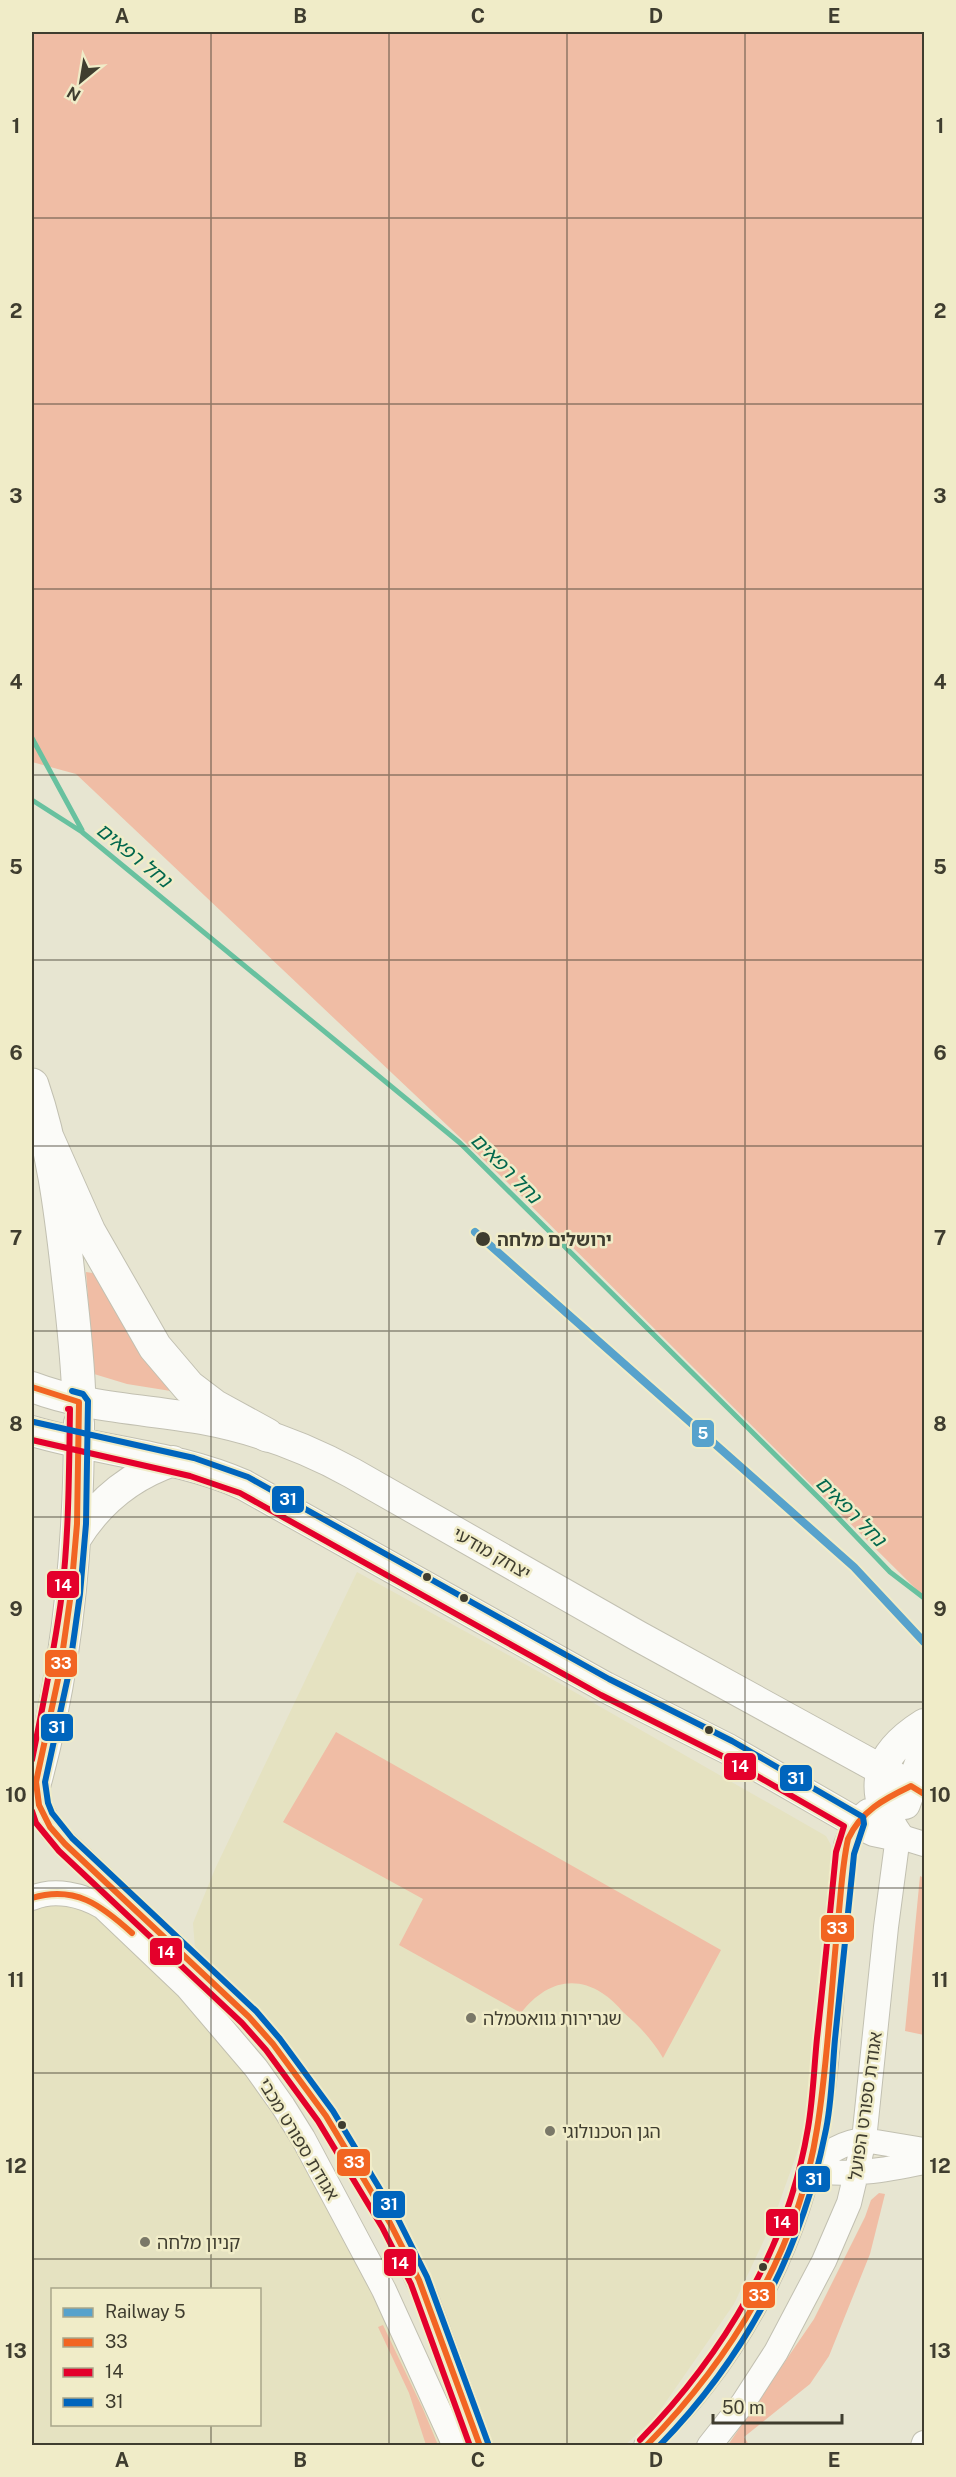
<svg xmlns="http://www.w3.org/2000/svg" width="956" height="2477" font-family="'Public Sans','Noto Sans Hebrew',sans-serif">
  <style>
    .built { fill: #e5e2c1; fill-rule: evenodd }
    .green { fill: #f0bda5 }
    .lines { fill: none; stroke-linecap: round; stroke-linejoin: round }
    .stream { stroke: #68c19f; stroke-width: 5 }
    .minor-casing { stroke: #c2c0b1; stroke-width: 26 }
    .major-casing { stroke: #c2c0b1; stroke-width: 32 }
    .highway-casing { stroke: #c2c0b1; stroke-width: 35 }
    .minor { stroke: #fbfbf8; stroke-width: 24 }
    .major { stroke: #fbfbf8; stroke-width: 30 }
    .highway { stroke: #fbfbf8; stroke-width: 33 }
    .bus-1-casing { stroke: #f0ecc8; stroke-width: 10 }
    .bus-2-casing { stroke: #f0ecc8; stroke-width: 10 }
    .bus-3-casing { stroke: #f0ecc8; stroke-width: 10 }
    .bus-1 { stroke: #f26522; stroke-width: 6 }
    .bus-2 { stroke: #e4002b; stroke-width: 6 }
    .bus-3 { stroke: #0065bd; stroke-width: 6 }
    .rail-1-casing { stroke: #f0ecc8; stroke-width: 12 }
    .rail-1 { stroke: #57a2cc; stroke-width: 8 }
    .grid { fill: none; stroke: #3f3d2f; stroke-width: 1.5; stroke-opacity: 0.55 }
    .stop-dot { fill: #3f3d2f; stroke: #f0ecc8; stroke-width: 2 }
    .poi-dot { fill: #7a7868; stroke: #f0ecc8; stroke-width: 2 }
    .labels { text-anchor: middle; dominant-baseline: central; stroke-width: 5; stroke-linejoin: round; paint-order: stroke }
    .stop-label { font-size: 18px; font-weight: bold; fill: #3f3d2f; stroke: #f0ecc8; text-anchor: start }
    .street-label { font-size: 18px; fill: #3f3d2f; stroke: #f0ecc8 }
    .poi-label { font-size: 18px; fill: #3f3d2f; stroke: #f0ecc8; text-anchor: start }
    .water-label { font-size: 20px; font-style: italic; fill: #02674d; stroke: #f0ecc8 }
    .line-badge { stroke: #f0ecc8; stroke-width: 2 }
    .badge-label { font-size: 16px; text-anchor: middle; font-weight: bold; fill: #fff }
    .neatline { fill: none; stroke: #3f3d2f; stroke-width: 2 }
    .grid-label { font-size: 20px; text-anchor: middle; font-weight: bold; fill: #3f3d2f }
  </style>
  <rect width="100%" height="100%" fill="#e7e5d1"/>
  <!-- built -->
  <path class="built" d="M 357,1572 L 543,1674 L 826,1836 L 831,1845 L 835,1901 L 812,2111 L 772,2223 L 734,2304 L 654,2419 L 625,2445 L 492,2445 L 453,2338 L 268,2028 L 195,1948 L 193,1923 L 215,1869 Z
    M 32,1898 L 90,1899 L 256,2068 L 455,2445 L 32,2446 ZM 52,2290 L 260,2290 L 260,2424 L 52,2424 Z"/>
  <!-- green -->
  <path class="green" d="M 32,32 L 924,32 L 924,1597 L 506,1181 L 76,774 L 32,762 Z
    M 86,1272 L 99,1274 L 121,1320 L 140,1350 L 177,1392 L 127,1384 L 94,1374 Z
    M 336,1732 L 721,1950 L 663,2058 C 652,2039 639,2026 623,2012 C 617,2005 610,1998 602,1993 C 571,1973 542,1986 521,2013 L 399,1945 L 423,1899 L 283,1822 Z
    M 920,1876 L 924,1878 L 924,2035 L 905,2031 Z
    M 879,2193 L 885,2194 L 870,2254 L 829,2356 L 810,2384 L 744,2437 L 749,2445 L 728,2445 L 814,2319 L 865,2217 L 871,2200 Z
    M 383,2325 L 423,2409 L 438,2445 L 426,2445 L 409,2393 L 378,2327 Z"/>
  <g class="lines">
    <!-- stream -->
    <path class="stream" d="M 32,738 L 82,830
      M 32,800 L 82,832 L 460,1143 L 825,1504 L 890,1572 L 924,1598"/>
    <!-- minor casing -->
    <g class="minor-casing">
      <path id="minor" d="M 36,1782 L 39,1805 L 52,1830 L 249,2017 L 273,2044 L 326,2116 L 390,2223 L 426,2297 L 480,2446
        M 32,1898 C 55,1888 82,1895 103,1907 L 187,1987 L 256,2068 L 283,2106 L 303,2138 L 384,2290 L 455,2446
        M 808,2170 C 823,2155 842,2142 864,2140 L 924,2150
        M 808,2170 C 847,2177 886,2170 924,2162
        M 646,2446 C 734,2364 796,2249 817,2131 C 833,2036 832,1940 846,1845 L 855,1822 L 868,1811
        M 709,2446 L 743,2403 L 776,2352 L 824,2261 L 849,2203 L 864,2140 L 886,1927 L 898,1836 L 924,1844
        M 923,2446 L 924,2443"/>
    </g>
    <!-- major casing -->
    <g class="major-casing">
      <path id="major" d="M 32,1387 C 87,1408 144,1409 202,1419 C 256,1429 305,1447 352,1473 L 638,1636 L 911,1786
        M 32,1431 C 102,1452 176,1455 244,1485 L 605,1687 L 728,1749 L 855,1822 L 874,1831 L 898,1836
        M 75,1540 C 98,1502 132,1475 173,1461
        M 32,1797 C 67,1676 79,1549 79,1423
        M 905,1804 L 924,1752
        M 898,1836 C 866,1789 876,1754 924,1724"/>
    </g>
    <!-- highway casing -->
    <g class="highway-casing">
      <path id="highway" d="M 32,1085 C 53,1146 61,1211 68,1274 C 73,1317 78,1359 79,1402
        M 45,1133 L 89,1232 L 155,1347 L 189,1387 L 214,1406 L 267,1435"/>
    </g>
    <!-- minor -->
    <use href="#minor" class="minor"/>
    <!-- major -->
    <use href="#major" class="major"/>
    <!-- highway -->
    <use href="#highway" class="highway"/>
    <!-- bus-1 casing -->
    <g class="bus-1-casing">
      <path id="bus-1" d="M 32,1387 L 79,1402 L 77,1524 L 71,1593 L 60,1670 L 36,1782 L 39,1805 L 50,1827 L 65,1844 L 249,2017 L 273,2044 L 326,2116 L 390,2223 L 419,2280 L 480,2446
        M 32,1898 C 75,1885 101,1905 132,1933
        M 646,2446 C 731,2359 798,2251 817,2129 C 828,2062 831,1989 838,1921 C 841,1894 842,1866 848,1839 C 861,1811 884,1799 911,1786 L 924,1794"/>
    </g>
    <!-- bus-2 casing -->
    <g class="bus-2-casing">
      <path id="bus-2" d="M 32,1440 L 190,1476 L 240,1493 L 601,1695 L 724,1757 L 844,1826 L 836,1852 C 830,1914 824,1976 817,2038 C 814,2068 813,2099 808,2128 C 788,2248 723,2355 640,2440
        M 32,1760 C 43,1704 55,1649 62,1593 C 69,1532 69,1470 70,1409 L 68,1409
        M 32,1811 L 36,1823 L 59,1851 L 242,2023 L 266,2050 L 318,2121 L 382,2227 L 411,2284 L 470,2446"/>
    </g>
    <!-- bus-3 casing -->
    <g class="bus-3-casing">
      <path id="bus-3" d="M 72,1391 L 83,1394 L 88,1401 L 86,1524 L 80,1594 L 69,1672 L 45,1782 L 48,1803 L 52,1813 L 72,1838 L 256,2011 L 280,2039 L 333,2111 L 398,2219 L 427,2277 L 488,2443
        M 34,1422 L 194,1458 L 248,1477 L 609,1679 L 732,1741 L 863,1817 L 864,1824 L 854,1854 C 848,1916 841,1978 835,2039 C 832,2071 832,2104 825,2134 C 801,2253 744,2359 659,2446"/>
    </g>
    <!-- bus-1 -->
    <use href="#bus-1" class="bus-1"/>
    <!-- bus-2 -->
    <use href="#bus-2" class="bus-2"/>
    <!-- bus-3 -->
    <use href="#bus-3" class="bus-3"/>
    <!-- rail-1 casing -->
    <g class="rail-1-casing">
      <path id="rail-1" d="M 475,1232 L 854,1567 L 924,1642"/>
    </g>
    <!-- rail-1 -->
    <use href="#rail-1" class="rail-1"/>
  </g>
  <!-- grid -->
  <path class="grid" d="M 211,32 L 211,2290M 389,32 L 389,2446M 567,32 L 567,2446M 745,32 L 745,2446M 32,218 L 924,218M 32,404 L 924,404M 32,589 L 924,589M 32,775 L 924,775M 32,960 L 924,960M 32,1146 L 924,1146M 32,1331 L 924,1331M 32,1517 L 924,1517M 32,1702 L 924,1702M 32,1888 L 924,1888M 32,2073 L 924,2073M 32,2259 L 924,2259M 211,2424 L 211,2446"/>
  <!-- markers -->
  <g class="stop-dot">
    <circle cx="483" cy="1239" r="8"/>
    <circle cx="427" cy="1577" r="5"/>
    <circle cx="464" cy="1598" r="5"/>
    <circle cx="709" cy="1730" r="5"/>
    <circle cx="342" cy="2125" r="5"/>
    <circle cx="763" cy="2267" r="5"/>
  </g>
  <g class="poi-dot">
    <circle cx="471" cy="2018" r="6"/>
    <circle cx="550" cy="2131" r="6"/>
    <circle cx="145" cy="2242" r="6"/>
  </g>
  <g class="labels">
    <!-- stop labels -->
    <g class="stop-label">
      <text x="497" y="1239">ירושלים מלחה</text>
    </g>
    <!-- street labels -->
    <g class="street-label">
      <text transform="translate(492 1553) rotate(30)">יצחק מודעי</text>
      <text transform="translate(865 2106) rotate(-82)">אגודת ספורט הפועל</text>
      <text transform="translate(299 2139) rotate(59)">אגודת ספורט מכבי</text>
    </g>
    <!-- poi labels -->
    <g class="poi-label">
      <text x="483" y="2018">שגרירות גוואטמלה</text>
      <text x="562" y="2131">הגן הטכנולוגי</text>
      <text x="157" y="2242">קניון מלחה</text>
    </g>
    <!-- water labels -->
    <g class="water-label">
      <text transform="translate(134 855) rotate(39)">נחל רפאים</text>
      <text transform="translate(506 1168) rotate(45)">נחל רפאים</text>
      <text transform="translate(851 1511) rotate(45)">נחל רפאים</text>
    </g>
  </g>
  <g class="line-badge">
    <rect x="691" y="1419" width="24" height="29" rx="6" fill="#57a2cc"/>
    <rect x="271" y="1485" width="34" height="29" rx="6" fill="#0065bd"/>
    <rect x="46" y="1570" width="34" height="29" rx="6" fill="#e4002b"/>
    <rect x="44" y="1649" width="34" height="29" rx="6" fill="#f26522"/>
    <rect x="40" y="1713" width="34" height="29" rx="6" fill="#0065bd"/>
    <rect x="723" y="1752" width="34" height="29" rx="6" fill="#e4002b"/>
    <rect x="779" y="1764" width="34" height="28" rx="6" fill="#0065bd"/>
    <rect x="820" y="1914" width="35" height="29" rx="6" fill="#f26522"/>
    <rect x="149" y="1937" width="34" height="29" rx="6" fill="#e4002b"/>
    <rect x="336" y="2148" width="35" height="29" rx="6" fill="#f26522"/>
    <rect x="797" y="2165" width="34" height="28" rx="6" fill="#0065bd"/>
    <rect x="372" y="2190" width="34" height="29" rx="6" fill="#0065bd"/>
    <rect x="765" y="2208" width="34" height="29" rx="6" fill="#e4002b"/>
    <rect x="383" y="2248" width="34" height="29" rx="6" fill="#e4002b"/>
    <rect x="742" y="2281" width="34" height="28" rx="6" fill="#f26522"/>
  </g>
  <g class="badge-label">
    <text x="703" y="1439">5</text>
    <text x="288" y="1505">31</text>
    <text x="63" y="1591">14</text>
    <text x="61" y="1669">33</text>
    <text x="57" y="1733">31</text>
    <text x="740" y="1772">14</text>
    <text x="796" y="1784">31</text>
    <text x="837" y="1934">33</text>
    <text x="166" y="1958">14</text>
    <text x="354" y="2168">33</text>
    <text x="814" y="2185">31</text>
    <text x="389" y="2210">31</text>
    <text x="782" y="2228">14</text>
    <text x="400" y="2269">14</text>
    <text x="759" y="2301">33</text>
  </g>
  <!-- border -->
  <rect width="956" height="2477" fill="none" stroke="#f0ecc8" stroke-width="66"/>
  <!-- legend -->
  <rect x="51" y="2288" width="210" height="138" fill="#f0ecc8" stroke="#a9a68b" stroke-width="1.5"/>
  <rect x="63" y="2308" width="30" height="9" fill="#57a2cc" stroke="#a9a68b" stroke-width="1.5"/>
  <text x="105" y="2318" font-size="18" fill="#3f3d2f">Railway 5</text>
  <rect x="63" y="2338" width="30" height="9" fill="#f26522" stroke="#a9a68b" stroke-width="1.5"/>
  <text x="105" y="2348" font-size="18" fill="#3f3d2f">33</text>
  <rect x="63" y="2368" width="30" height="9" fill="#e4002b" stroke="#a9a68b" stroke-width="1.5"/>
  <text x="105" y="2378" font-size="18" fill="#3f3d2f">14</text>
  <rect x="63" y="2398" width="30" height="9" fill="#0065bd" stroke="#a9a68b" stroke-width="1.5"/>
  <text x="105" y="2408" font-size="18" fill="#3f3d2f">31</text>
  <!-- north arrow -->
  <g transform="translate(81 81) rotate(210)" stroke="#f0ecc8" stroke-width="4.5" paint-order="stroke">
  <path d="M0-4.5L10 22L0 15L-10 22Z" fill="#3f3d2f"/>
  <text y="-9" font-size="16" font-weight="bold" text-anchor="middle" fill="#3f3d2f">N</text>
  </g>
  <!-- scale -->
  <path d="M713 2414v9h129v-9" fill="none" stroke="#3f3d2f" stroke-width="3"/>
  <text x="722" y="2414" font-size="18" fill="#3f3d2f" stroke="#f0ecc8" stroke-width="4.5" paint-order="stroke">50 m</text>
  <rect x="33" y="33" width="890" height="2411" class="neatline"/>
  <g class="grid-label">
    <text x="122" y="23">A</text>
    <text x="300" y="23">B</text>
    <text x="478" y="23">C</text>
    <text x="656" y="23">D</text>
    <text x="834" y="23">E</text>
    <text x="16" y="133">1</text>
    <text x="940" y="133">1</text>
    <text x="16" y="318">2</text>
    <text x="940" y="318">2</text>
    <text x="16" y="503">3</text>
    <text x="940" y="503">3</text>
    <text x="16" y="689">4</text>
    <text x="940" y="689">4</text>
    <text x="16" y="874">5</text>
    <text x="940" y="874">5</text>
    <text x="16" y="1060">6</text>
    <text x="940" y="1060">6</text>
    <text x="16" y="1245">7</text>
    <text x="940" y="1245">7</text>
    <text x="16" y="1431">8</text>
    <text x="940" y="1431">8</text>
    <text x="16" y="1616">9</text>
    <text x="940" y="1616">9</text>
    <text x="16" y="1802">10</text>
    <text x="940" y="1802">10</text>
    <text x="16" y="1987">11</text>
    <text x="940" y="1987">11</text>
    <text x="16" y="2173">12</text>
    <text x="940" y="2173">12</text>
    <text x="16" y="2358">13</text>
    <text x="940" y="2358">13</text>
    <text x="122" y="2467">A</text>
    <text x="300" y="2467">B</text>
    <text x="478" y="2467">C</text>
    <text x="656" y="2467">D</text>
    <text x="834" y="2467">E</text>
  </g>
</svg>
